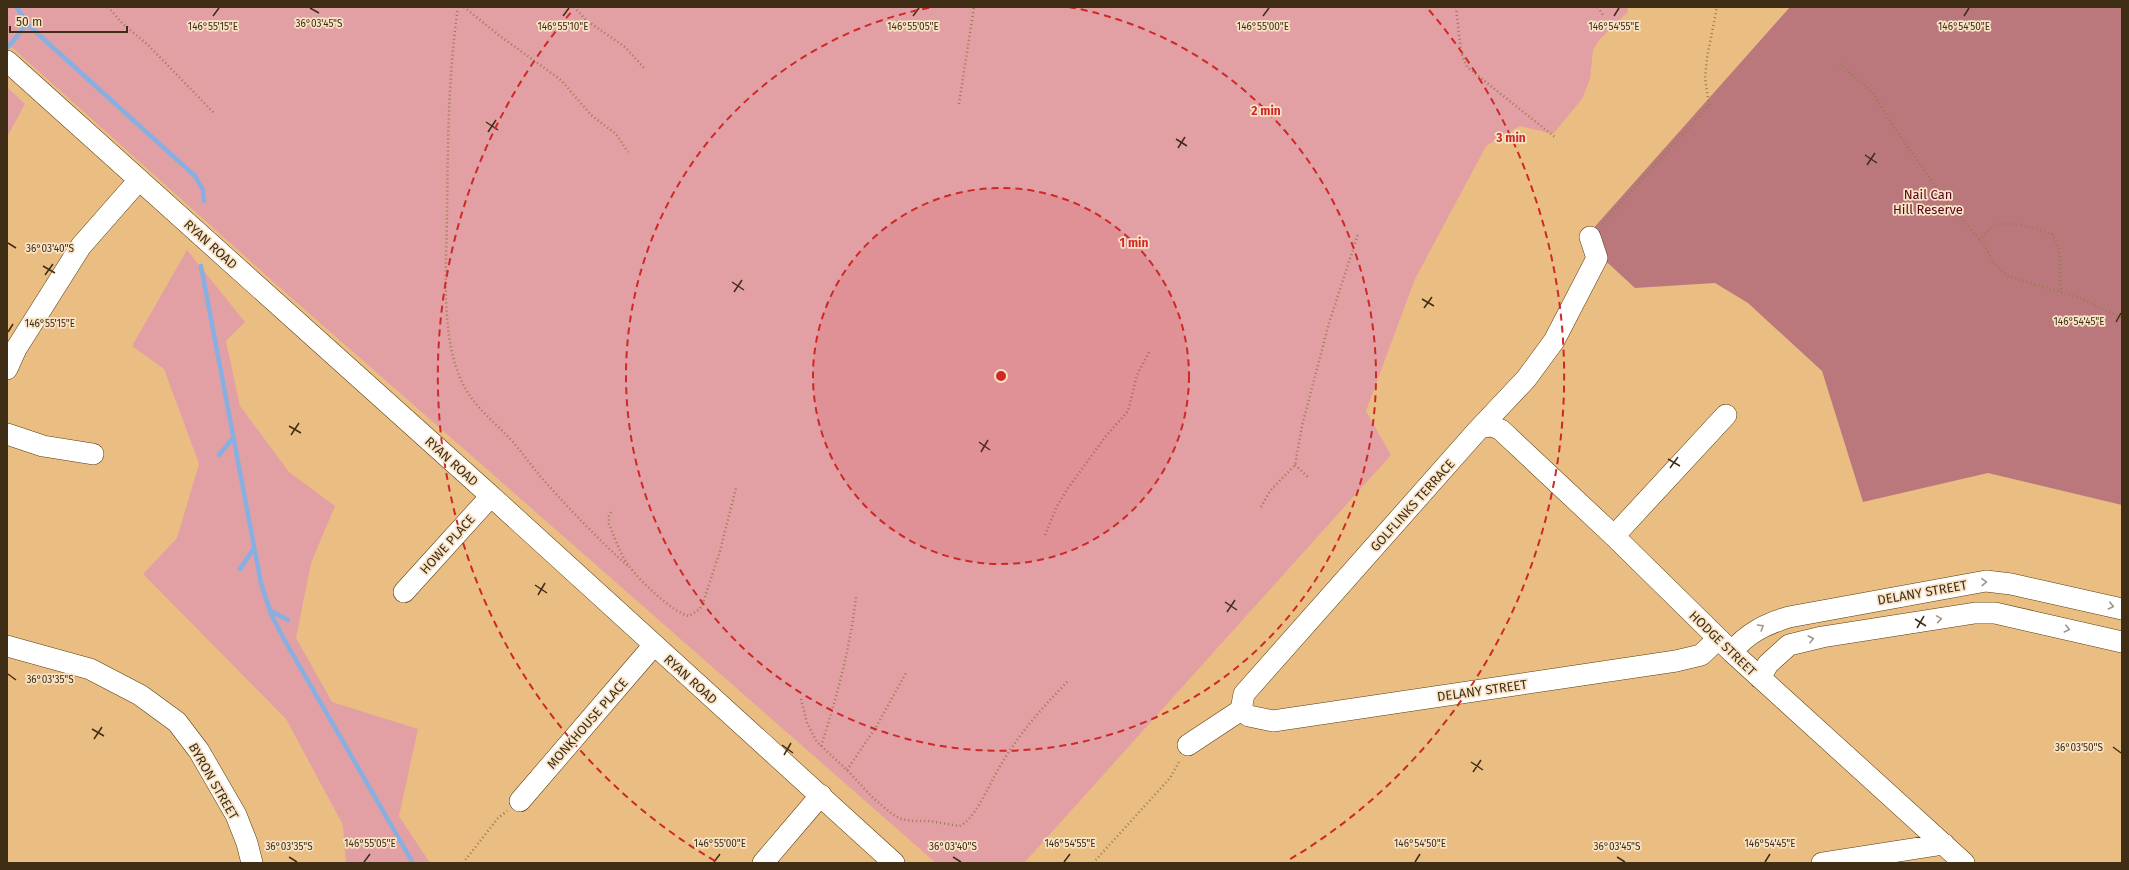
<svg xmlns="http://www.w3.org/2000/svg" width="2129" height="870" viewBox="0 0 2129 870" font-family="'Fira Sans',sans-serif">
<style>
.green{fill:#e2a0a4}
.forest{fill:#ba787d}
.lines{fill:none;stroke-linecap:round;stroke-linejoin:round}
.stream{stroke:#88afe1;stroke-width:4.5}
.minor-casing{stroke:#593c0b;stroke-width:22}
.path{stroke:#997a4f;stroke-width:2.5;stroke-dasharray:1 3;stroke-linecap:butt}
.minor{stroke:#fff;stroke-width:21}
.oneway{stroke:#9f968a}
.ticks{fill:none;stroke:#3f2e15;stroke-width:1.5}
.ring{fill:none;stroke:#ce2827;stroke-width:2;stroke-dasharray:7 5}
.labels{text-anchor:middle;stroke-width:3.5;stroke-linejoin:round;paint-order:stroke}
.park-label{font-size:13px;fill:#58041a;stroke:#f9e3c6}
.street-label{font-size:13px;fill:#3f2e15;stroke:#f9e3c6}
.ticks-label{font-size:10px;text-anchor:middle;fill:#3f2e15;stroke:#f9e3c6;stroke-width:3.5;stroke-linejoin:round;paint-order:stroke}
.centre{fill:#ce2827;stroke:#f9e3c6;stroke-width:2}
.ring-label{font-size:12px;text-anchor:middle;font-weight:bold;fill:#ce2827;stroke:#f9e3c6;stroke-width:3.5;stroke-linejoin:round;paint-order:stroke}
</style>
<rect width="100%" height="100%" fill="#eabe82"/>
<path class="green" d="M7,7H1627L1628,12L1600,39L1593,50L1590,79L1582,99L1553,134L1520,126L1486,146L1415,279L1366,411L1391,455L1024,863H936L287,294L7,43Z
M7,87L25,104L7,137Z
M187,250L245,322L226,341L240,406L289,472L335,506L311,563L296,638L332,702L418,729L399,816L430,863H346L343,825L286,719L143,574L177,538L199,464L164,369L132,346Z"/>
<path class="forest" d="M1790,7H2122V505L1988,473L1863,502L1822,371L1748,303L1715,283L1635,288L1583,240Z"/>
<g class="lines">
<path class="stream" d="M27,24L195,176L203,190L204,201
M8,47L27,24L17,7
M201,266L261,583L271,614L285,641L413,863
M219,455L233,438
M240,569L254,548
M271,611L288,620"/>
<defs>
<path id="minor" d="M7,61L491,496L894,863
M7,369L16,349L81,246L139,180
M1482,427L1492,426L1501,430L1614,536L1732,652L1964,863
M7,434L43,446L93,454
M1614,536L1726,415
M404,592L491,496
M7,646L90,669L140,695L177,722L199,751L236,815L247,843L252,863
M1732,652C1747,633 1766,624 1789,617L1986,581L2011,584L2122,609
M1760,678L1768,664L1789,645L1822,637L1975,613H1995L2122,642
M1241,710L1249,716L1273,721L1676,661L1701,655L1718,639
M1188,745L1241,710L1244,694L1477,431L1526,379L1554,341L1597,258L1590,237
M520,801L654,645
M763,863L821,795
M1822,863L1944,844"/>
</defs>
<use href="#minor" class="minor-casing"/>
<path class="path" d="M108,7L123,24L148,45L215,114
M458,7C448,75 448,143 447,212C447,263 439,340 464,386C476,409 496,423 513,442C525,456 535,471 547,484C573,513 600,541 629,567
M464,7L500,36L561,80L591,115L616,134L628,152
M574,7L586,20L625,47L645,69
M1456,7L1461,52L1467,67L1556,138
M1598,7L1603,15
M1840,64L1873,93L1895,129L1947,202L1985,246L1995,265L2008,276L2080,298L2122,318
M959,104L974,7
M1602,224L1709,105L1705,78L1707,58L1717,7
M1979,240C1984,235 1990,227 1996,225C2010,220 2038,229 2052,234L2059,248L2061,292
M1295,465L1309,478
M1261,507L1270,491L1295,465L1302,426L1329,323L1358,234
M611,512L609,516V524C615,538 620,554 629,566C639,580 673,613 689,616L700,609L704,600L720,551L736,488
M1045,535L1057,506L1068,488L1106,436L1128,411L1137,375L1150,350
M801,699L807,723L817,742L849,772L872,797L892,814L901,819L912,821H930L959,826C972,823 988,788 994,777C1014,739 1040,710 1069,680
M821,746C837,697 850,648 856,597
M847,770L876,727L907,671
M463,863L498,818L507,811
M1093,863L1170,778L1180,760"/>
<use href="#minor" class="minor"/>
</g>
<defs><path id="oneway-chevron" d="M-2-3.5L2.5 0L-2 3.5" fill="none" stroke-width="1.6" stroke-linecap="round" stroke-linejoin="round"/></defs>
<g class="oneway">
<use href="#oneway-chevron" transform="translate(1984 582) rotate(-3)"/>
<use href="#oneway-chevron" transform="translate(2111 606) rotate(13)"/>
<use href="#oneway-chevron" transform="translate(1939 619) rotate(-9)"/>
<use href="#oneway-chevron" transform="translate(1761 627) rotate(-31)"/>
<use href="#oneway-chevron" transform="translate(2067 629) rotate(13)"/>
<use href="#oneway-chevron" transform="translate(1811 639) rotate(-14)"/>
</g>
<path class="ticks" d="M310,8L319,13M213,16L219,8M563,16L569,8M913,16L919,8M1263,16L1269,8M1614,16L1619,8M1964,16L1969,8M486,122L498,130M488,132L496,120M1176,139L1187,146M1178,148L1185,137M1865,155L1877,163M1867,165L1875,153M8,243L16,248M43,266L55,273M45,275L53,264M732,282L744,290M734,292L742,280M1422,299L1434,306M1424,308L1432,297M2116,322L2121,313M8,332L13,324M289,426L301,433M291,435L299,423M979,442L990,450M981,452L988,440M1668,459L1680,466M1670,468L1678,457M535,585L547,593M538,595L545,583M1225,602L1237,610M1227,612L1235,600M1915,619L1926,626M1917,628L1924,616M8,674L16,680M92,729L104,736M94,739L102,727M782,745L793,753M2113,747L2121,753M784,755L791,743M1471,762L1483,770M1473,772L1481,760M289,857L297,862M953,857L961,862M1617,857L1625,862M364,862L370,854M714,862L720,854M1064,862L1070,854M1415,862L1420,854M1765,862L1770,854"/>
<circle cx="1001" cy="376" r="188" fill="#ce2827" fill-opacity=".12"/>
<g class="ring">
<circle cx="1001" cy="376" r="188"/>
<path d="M1069 7A375 375 0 1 1 933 7"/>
<path d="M715 861A563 563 0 0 1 573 10M1429 10A563 563 0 0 1 1287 861"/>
</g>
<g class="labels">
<g class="park-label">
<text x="1928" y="199">Nail Can<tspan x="1928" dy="15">Hill Reserve</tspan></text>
</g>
<g class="street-label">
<text transform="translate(211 244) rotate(42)" y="5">RYAN ROAD</text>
<text transform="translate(452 461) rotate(42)" y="5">RYAN ROAD</text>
<text transform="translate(1412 505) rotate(-48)" y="5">GOLFLINKS TERRACE</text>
<text transform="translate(447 544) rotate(-48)" y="5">HOWE PLACE</text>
<text transform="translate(1922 592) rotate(-10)" y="5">DELANY STREET</text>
<text transform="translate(1723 643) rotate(44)" y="5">HODGE STREET</text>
<text transform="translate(691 679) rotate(42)" y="5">RYAN ROAD</text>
<text transform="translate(1482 690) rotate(-8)" y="5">DELANY STREET</text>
<text transform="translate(587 723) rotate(-49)" y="5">MONKHOUSE PLACE</text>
<text transform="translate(214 781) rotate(60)" y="5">BYRON STREET</text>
</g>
</g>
<g class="ticks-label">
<text x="319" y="27">36°03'45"S</text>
<text x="213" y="30">146°55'15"E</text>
<text x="563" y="30">146°55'10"E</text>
<text x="913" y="30">146°55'05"E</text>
<text x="1263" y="30">146°55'00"E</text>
<text x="1614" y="30">146°54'55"E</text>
<text x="1964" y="30">146°54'50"E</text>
<text x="50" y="252">36°03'40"S</text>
<text x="2079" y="325">146°54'45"E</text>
<text x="50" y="327">146°55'15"E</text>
<text x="50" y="683">36°03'35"S</text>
<text x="2079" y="751">36°03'50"S</text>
<text x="370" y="847">146°55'05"E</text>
<text x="720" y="847">146°55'00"E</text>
<text x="1070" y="847">146°54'55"E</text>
<text x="1420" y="847">146°54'50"E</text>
<text x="1770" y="847">146°54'45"E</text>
<text x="289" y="850">36°03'35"S</text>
<text x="953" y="850">36°03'40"S</text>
<text x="1617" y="850">36°03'45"S</text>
</g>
<circle cx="1001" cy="376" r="6" class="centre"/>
<g class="ring-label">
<text x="1266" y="115">2 min</text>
<text x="1511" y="142">3 min</text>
<text x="1134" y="247">1 min</text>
</g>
<rect width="2129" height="870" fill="none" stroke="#3f2e15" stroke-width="16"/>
<path d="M10 26v6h117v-6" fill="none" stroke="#3f2e15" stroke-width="2"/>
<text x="16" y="26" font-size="12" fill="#3f2e15" stroke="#f9e3c6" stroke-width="3" paint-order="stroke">50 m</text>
</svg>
